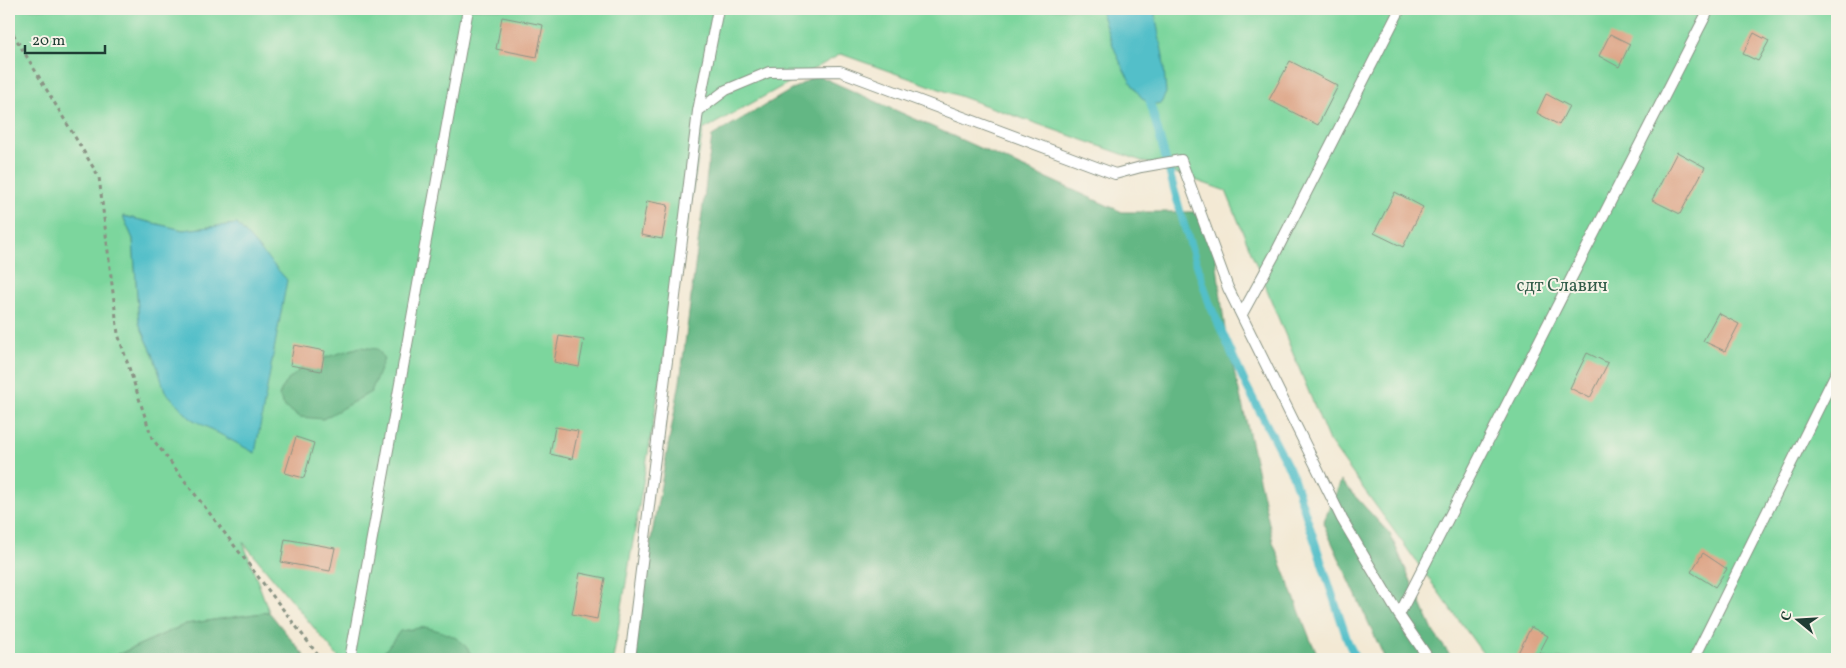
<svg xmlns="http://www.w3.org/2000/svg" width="1846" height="668" viewBox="0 0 1846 668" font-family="Vollkorn,serif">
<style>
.green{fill:#7bd69d;stroke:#4d8a68;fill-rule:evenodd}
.forest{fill:#64b784;stroke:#427a5c}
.water{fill:#52bfc9;stroke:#387e7e}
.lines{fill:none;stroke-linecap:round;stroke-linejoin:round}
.stream{stroke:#52bfc9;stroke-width:8}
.building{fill:#dda486}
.service-casing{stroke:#899384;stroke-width:12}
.path{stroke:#899384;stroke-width:3;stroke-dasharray:4 4;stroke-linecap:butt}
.service{stroke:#fff;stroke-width:10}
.labels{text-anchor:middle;stroke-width:4;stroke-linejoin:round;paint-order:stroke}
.park-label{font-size:18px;fill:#315c49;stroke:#f7f3e8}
</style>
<rect width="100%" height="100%" fill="#f7f3e8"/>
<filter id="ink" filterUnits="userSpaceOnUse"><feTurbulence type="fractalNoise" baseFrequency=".02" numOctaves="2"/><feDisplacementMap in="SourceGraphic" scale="10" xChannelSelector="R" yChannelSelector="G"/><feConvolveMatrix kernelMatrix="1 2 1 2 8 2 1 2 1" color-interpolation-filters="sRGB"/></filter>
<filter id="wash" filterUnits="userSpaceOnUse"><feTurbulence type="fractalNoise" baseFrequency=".0096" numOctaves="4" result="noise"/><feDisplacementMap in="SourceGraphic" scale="20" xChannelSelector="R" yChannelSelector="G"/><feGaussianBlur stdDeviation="1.12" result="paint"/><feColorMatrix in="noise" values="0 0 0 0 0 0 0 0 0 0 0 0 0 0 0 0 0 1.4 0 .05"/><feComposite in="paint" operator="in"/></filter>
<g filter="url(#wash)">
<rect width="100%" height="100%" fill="#f3e9d4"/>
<path class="green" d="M9,9H1837V659H1487L1329,441L1226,191L841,54L703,130L613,659H343L339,658L243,542L269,612L186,624L108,659H9ZM123,216L183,230L237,224L153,354L139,323L133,239Z"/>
<path class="forest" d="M817,75L1122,212H1196L1215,250L1226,338L1246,420L1273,542L1310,639L1320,659H629L680,382L712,136Z
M360,347L378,349L384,359L371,392L323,419L300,417L285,407L279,396L284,384L307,363Z
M1341,481L1390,534L1434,633L1453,659H1385L1323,523Z
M269,612L307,659H108L186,624Z
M425,627C446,633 464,636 473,659H379L400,631Z"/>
<path class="water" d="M1100,9H1154L1163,56L1166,93L1161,103L1150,105C1127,89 1109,36 1100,9Z
M123,216L183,230L237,224L287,280L255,453L190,418L165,391L153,354L139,323L133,239Z"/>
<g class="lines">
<path class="stream" d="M1148,95L1184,225L1210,305L1245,383L1293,476L1348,642L1356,659"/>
</g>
<g id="blocks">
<path class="building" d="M502,17L543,25L537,57L496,49Z
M1754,33L1769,41L1758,61L1743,54Z
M1610,34L1630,44L1619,67L1599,56Z
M1290,61L1338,86L1318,125L1269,100Z
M1546,94L1569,106L1559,125L1537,113Z
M1677,152L1705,167L1680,214L1652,200Z
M1395,192L1423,207L1403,247L1374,233Z
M647,201L668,205L662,239L641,235Z
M1718,313L1739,324L1725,351L1703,341Z
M559,336L584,340L579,367L554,362Z
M294,345L325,351L321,371L290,365Z
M1587,353L1608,363L1590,398L1570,388Z
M555,427L578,431L572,459L550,454Z
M296,437L314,443L304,478L285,473Z
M285,539L335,548L330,571L281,562Z
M1703,553L1727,569L1715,587L1691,572Z
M580,573L605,578L597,619L572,614Z
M1531,627L1548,636L1536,659H1526L1517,655Z"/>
</g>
</g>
<g filter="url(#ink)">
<use href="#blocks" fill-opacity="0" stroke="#899384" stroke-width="1"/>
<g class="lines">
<defs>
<path id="service" d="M698,111L726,90L769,72L840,71L1115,174L1141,167L1181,160L1228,288L1342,519L1399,615L1429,659
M1242,314L1276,252L1400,9
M1399,615L1709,9
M350,659L468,9
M630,659L698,111L718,9
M1694,659L1837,371"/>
</defs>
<use href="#service" class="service-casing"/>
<path class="path" d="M9,27L99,177L118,334L152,438L321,659"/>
<use href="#service" class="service"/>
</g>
</g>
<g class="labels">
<g class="park-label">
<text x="1562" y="291">сдт Славич</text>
</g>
</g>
<rect width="1846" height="668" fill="none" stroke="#f7f3e8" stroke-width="30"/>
<g transform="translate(1798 620) rotate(288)" stroke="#f7f3e8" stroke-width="4" paint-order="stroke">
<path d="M0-4L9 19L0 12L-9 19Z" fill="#1f3d34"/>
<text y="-8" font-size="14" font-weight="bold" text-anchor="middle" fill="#1f3d34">С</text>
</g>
<path d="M25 45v8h80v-8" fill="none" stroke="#1f3d34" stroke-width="2.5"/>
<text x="32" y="45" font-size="15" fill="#1f3d34" stroke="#f7f3e8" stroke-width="4" paint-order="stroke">20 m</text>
</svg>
